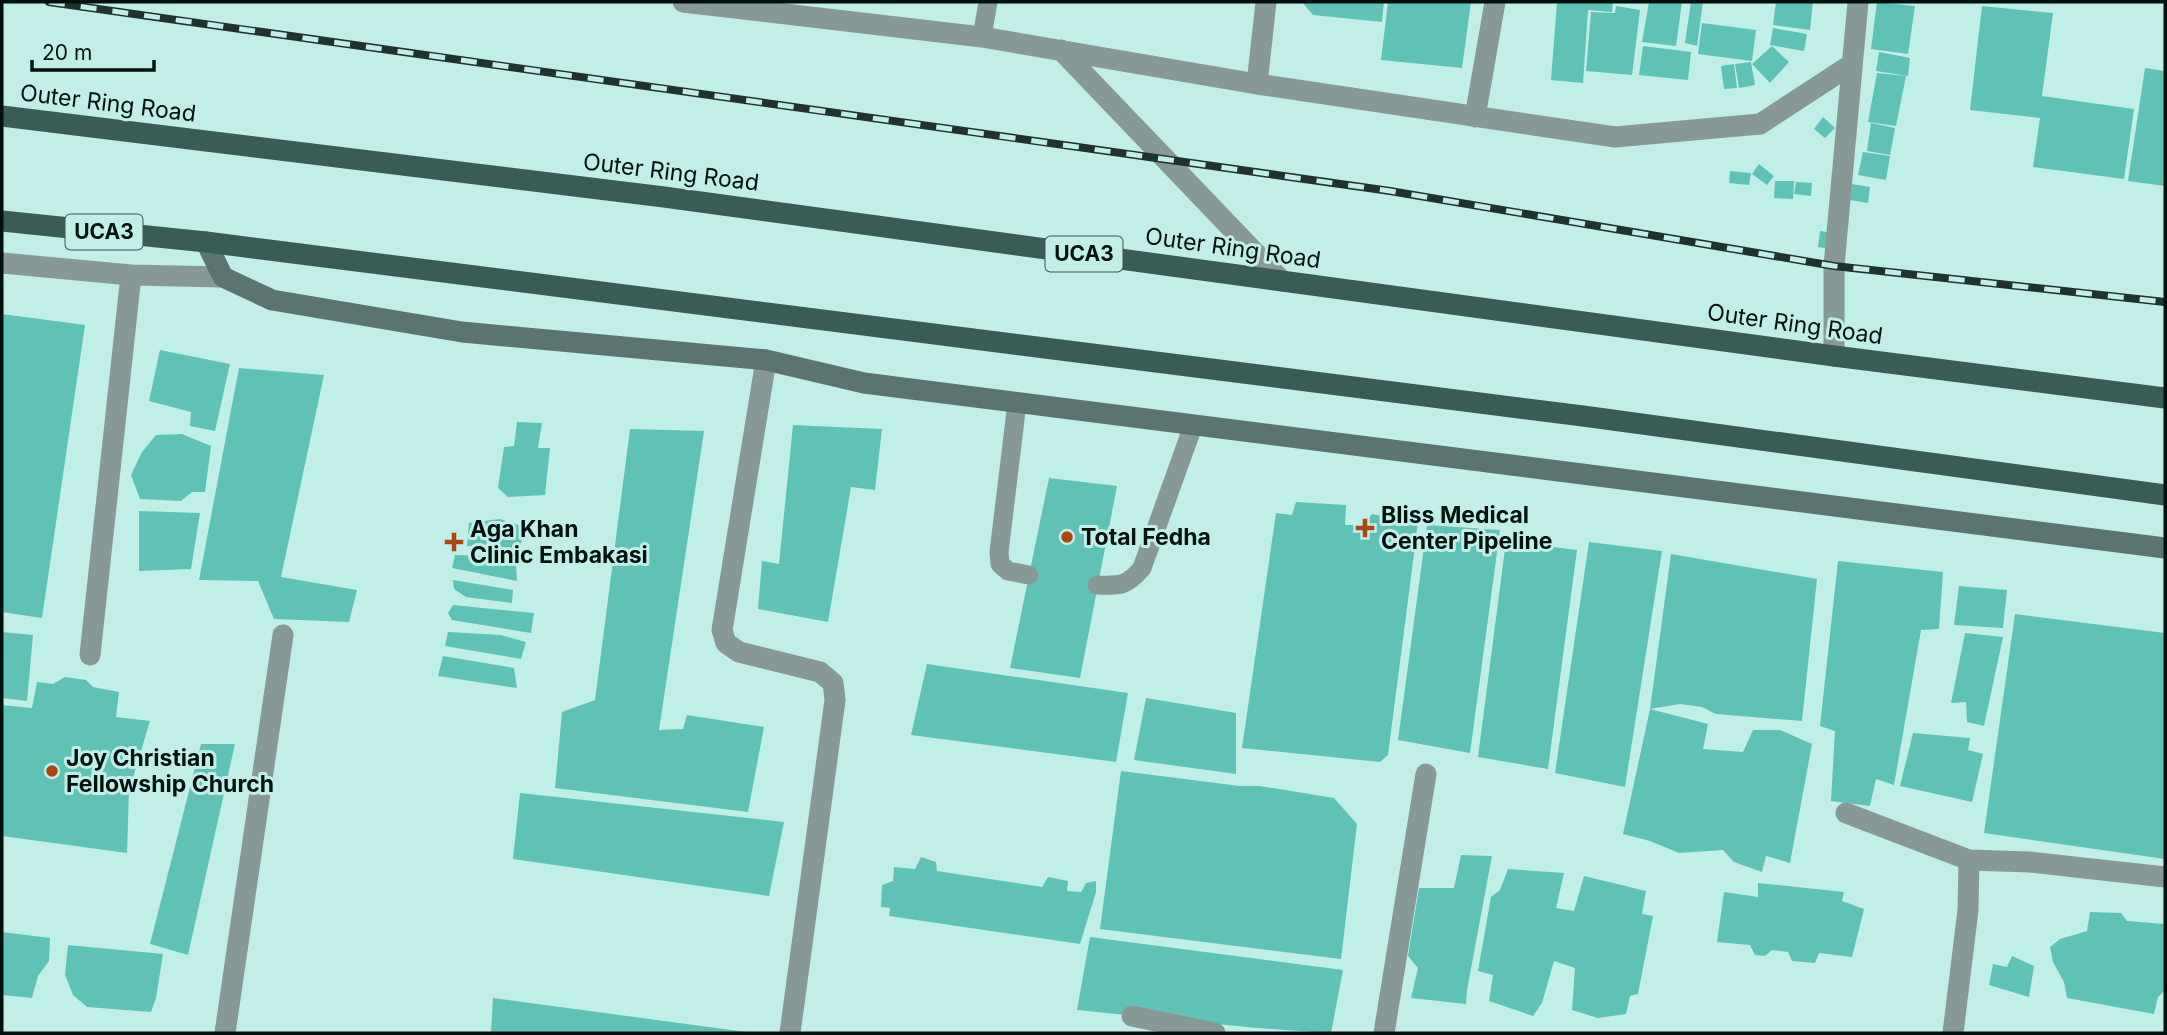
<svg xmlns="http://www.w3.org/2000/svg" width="2167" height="1035" viewBox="0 0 2167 1035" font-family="Inter,sans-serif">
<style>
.building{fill:#60c2b6}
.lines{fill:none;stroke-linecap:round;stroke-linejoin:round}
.lane{stroke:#879996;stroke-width:19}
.street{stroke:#879996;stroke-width:21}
.secondary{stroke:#5a7571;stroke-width:21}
.primary{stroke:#3a5c57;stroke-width:21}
.rail-casing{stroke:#1f322f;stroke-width:8}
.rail{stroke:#c1efe7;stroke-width:5;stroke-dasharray:16;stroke-linecap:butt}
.poi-dot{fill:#aa4610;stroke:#c1efe7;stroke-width:2.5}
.labels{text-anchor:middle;stroke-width:6;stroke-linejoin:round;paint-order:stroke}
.shield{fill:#c1efe7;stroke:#3b534f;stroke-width:2}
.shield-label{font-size:21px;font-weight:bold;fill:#02100e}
.street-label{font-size:23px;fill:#02100e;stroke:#c1efe7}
.poi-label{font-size:23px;font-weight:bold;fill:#02100e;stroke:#c1efe7;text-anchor:start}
</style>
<rect width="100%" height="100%" fill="#c1efe7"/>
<path class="building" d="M1302,2H1384L1382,22L1313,15Z
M1388,2H1471L1462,68L1381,60Z
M1557,2H1613L1612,12L1588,10L1583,83L1551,80Z
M1649,2H1682L1676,46L1642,42Z
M1691,2H1703L1697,46L1685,43Z
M1776,2H1813L1810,30L1773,25Z
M1877,2L1915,6L1908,54L1871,49Z
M1616,6L1640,10L1632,75L1586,71L1591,12L1615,13Z
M1982,6L2053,13L2042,96L2134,109L2124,179L2033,167L2040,118L1970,110Z
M1702,23L1756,30L1752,61L1698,54Z
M1773,28L1807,34L1804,51L1770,45Z
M1643,46L1691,52L1688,80L1639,75Z
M1772,46L1789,62L1770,83L1752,64Z
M1879,52L1910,58L1908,76L1876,71Z
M1751,62L1755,85L1739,88L1735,64Z
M1734,64L1737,88L1724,89L1721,66Z
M2145,68L2165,71V186L2128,181Z
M1877,73L1906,76L1896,126L1868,122Z
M1823,117L1835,128L1825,138L1814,129Z
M1871,123L1895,128L1890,155L1867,151Z
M1863,152L1890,156L1886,180L1858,175Z
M1759,164L1774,176L1767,185L1752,174Z
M1730,171L1751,173L1749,185L1729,183Z
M1775,181H1794L1793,199L1774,198Z
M1796,182L1812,183L1811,196L1794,194Z
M1852,184L1870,187L1868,203L1850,200Z
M1820,231L1834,233L1831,249L1818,247Z
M2,314L85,325L42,618L2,612Z
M160,350L230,364L215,431L190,426L191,412L149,401Z
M239,368L324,375L281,577L357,590L349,622L274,619L258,581L199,580Z
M517,422L542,423L538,448H550L545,495L508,497L498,488L504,447L514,446Z
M793,425L882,429L875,490L851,487L828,622L758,609L762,561L779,564Z
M630,429L704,431L659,730L683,729L687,715L764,727L748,812L555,788L562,712L595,700Z
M182,434L211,446L205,492H192L181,501L140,499L131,475L142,452L156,435Z
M1049,478L1117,486L1080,678L1010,668Z
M1296,502L1346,505L1345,525H1363L1372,514L1418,523L1388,755L1380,762L1242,748L1276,513L1292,515Z
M139,511L200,513L191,569L139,571Z
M500,519L525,527L518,556L492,547L467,546L469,523Z
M1427,525L1500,530L1470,753L1398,740Z
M1506,541L1577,550L1548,769L1478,757Z
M1589,542L1662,551L1625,787L1555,773Z
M1671,554L1817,579L1802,721L1716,714L1702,707L1680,704L1650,709Z
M455,555L491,556L516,563L517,581L452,568Z
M1838,561L1943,572L1939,629L1921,630L1894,785L1876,779L1870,806L1831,801L1835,731L1820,726Z
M453,580L513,590L512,603L466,597L454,589Z
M1959,586L2007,590L2003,628L1954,625Z
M453,605L534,613L531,633L452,620L448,613Z
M2015,614L2165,633V859L1984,833Z
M2,632L33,635L27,701L2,698Z
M448,632L501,635L526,642L521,659L445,646Z
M1965,633L2003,637L1984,726L1967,722L1966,702L1951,703Z
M443,656L514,668L517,688L438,676Z
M927,664L1128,693L1116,762L911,735Z
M65,677L86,680L93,687L119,692L116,717L150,721L129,791L127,853L2,836V705L32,708L37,682L53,684Z
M1146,698L1236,713V774L1134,760Z
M1650,709L1708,724L1703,749L1743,752L1753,730H1780L1812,744L1790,863L1766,856L1762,872L1734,862L1723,850L1679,853L1650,841L1623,834Z
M1913,733L1970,738L1968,750L1983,754L1972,802L1900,786Z
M201,744H235L188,955L150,944Z
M1121,771L1240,786H1260L1334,798L1357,824L1341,959L1100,929Z
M520,793L784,822L769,896L513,859Z
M1461,855L1492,856L1467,990L1466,1004L1411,998L1418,968L1408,956L1419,888H1454Z
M921,857L936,862L937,871L1042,887L1048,877L1068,881L1067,891L1081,892L1086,883L1096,881V892L1080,944L889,916L890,908L881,907L882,885L893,881L894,867L915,869Z
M1508,869L1564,873L1556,908L1574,911L1584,876L1646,891L1642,914L1653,916L1638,994L1630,996L1626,1014L1598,1018L1572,1010L1575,968L1554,961L1542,1003L1533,1016L1489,1001L1493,975L1478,971L1491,897L1500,890Z
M1758,883L1844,892L1842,901L1864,909L1852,957L1819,953L1815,963L1792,961L1788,952L1772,950L1765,956L1755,955L1750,945L1717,942L1724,892L1758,897Z
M2090,912L2121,913L2127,921L2165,924V990L2158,997L2154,1014L2067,998L2064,982L2053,962L2050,947L2060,939L2087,931Z
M2,932L50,938L49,961L38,976L32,998L2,995Z
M1090,937L1343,970L1331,1033L1257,1028L1077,1010Z
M68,945L163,954L156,998L151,1012L87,1007L73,995L65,975Z
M2012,956L2034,966L2029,997L1989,985L1993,964L2007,967Z
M493,998L746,1032V1033H491Z"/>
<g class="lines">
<path class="lane" d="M982,37L988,2
M1017,403L999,552L1000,564L1008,571L1029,575
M1097,585C1120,586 1127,586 1142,568L1193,426"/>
<path class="street" d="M683,2L982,37L1257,84L1615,137L1760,124L1852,64
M1061,50L1282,281
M1257,84L1266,2
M1475,117L1495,2
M2,263L131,275L223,277
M1834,356V266L1858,2
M766,360L722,630L726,643L739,652L820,672L833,683L835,700L790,1033
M90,655L131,275
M1846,813L1969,860
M1132,1016L1215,1033
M225,1033L283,635
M1384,1033L1426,774
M1953,1033L1968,910L1969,860L2030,862L2165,877"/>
<path class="secondary" d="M206,242L223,277L272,300L462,332L766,360L864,383L2165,548"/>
<path class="primary" d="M2,116L664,197L1834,356L2165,398
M2,221L206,242L1583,416L2165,495"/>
<defs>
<path id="rail" d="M49,2L1390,191L1834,266L2165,302"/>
</defs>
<use href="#rail" class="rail-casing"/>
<use href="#rail" class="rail"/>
</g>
<g class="poi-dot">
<path d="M1361.5 517.5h7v7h7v7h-7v7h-7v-7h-7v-7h7z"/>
<circle cx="1067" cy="537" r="7"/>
<path d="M450.5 531.5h7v7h7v7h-7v7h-7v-7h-7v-7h7z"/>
<circle cx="52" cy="771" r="7"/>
</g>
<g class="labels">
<g class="shield">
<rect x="65.5" y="214.5" width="77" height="35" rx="5"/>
<rect x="1045.5" y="236.5" width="77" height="35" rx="5"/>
</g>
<g class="shield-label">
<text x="104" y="239">UCA3</text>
<text x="1084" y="261">UCA3</text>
</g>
<g class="street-label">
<text transform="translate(108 103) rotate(7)" y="8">Outer Ring Road</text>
<text transform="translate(671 172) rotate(7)" y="8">Outer Ring Road</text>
<text transform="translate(1233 248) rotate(8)" y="8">Outer Ring Road</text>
<text transform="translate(1795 324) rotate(8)" y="8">Outer Ring Road</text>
</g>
<g class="poi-label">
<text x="1381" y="523">Bliss Medical<tspan x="1381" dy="26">Center Pipeline</tspan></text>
<text x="470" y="537">Aga Khan<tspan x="470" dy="26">Clinic Embakasi</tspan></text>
<text x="1081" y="545">Total Fedha</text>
<text x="66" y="766">Joy Christian<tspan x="66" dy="26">Fellowship Church</tspan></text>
</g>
</g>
<rect width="2167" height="1035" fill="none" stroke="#02100e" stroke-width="7"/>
<path d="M32 60v10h122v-10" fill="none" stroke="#02100e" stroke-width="3.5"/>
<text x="42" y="60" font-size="21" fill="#02100e" stroke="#c1efe7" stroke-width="5" paint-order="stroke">20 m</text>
</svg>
